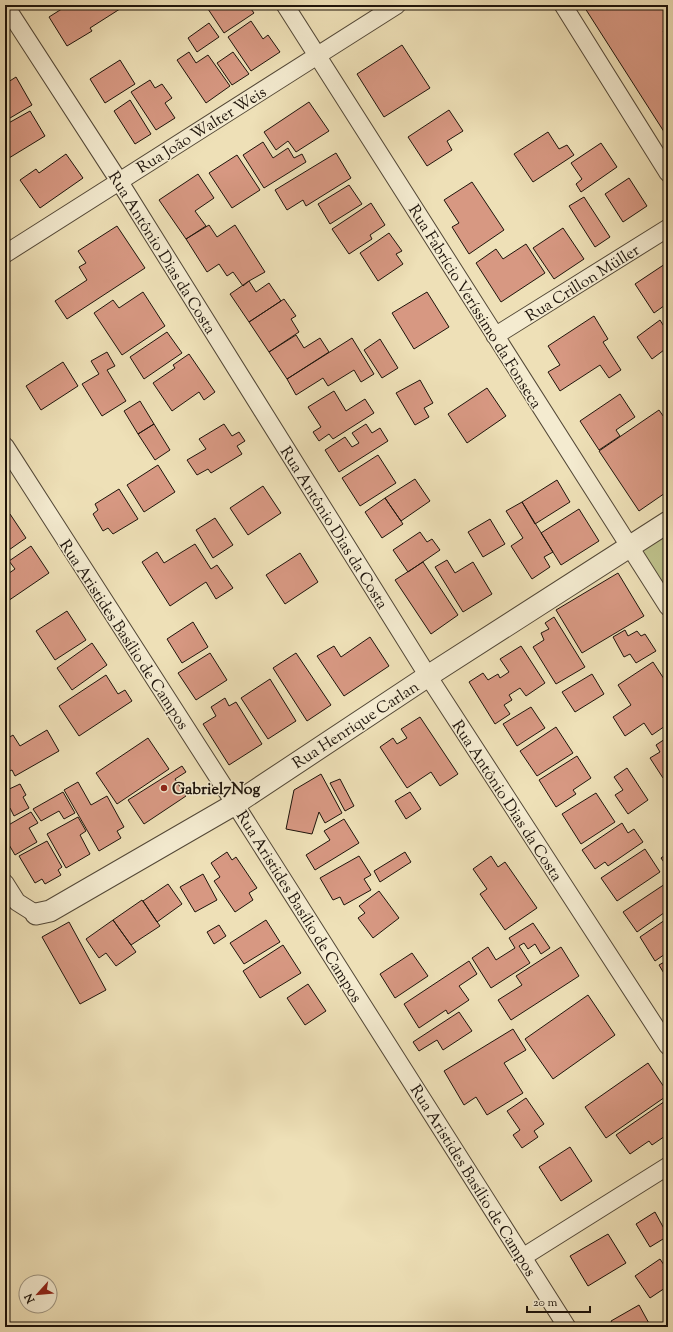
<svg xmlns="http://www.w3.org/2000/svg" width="673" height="1332" viewBox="0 0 673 1332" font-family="'Sorts Mill Goudy',serif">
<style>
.green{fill:#bec18b;stroke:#6e6a4b}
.building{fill:#d79882;stroke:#1e140b}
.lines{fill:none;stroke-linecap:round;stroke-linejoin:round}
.minor-casing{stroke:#524736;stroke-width:19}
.tertiary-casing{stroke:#524736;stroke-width:23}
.minor{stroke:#f4ebd0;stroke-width:17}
.tertiary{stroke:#f4ebd0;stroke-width:21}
.poi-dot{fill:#8f2418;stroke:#f4ebd0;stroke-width:1.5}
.labels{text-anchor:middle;stroke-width:3;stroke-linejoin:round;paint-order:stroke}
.street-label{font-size:16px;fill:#1e140b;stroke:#f4ebd0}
.poi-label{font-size:16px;font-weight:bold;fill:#1e140b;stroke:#f4ebd0;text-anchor:start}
</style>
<rect width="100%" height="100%" fill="#eee0b7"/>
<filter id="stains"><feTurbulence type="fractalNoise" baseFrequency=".005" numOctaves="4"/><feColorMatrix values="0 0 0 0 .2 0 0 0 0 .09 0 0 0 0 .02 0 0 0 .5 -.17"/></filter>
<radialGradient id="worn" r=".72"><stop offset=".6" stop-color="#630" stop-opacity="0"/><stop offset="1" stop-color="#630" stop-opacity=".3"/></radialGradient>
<path class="green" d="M668,529V593L639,547Z"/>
<path class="building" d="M68,5H76L78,7L80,5H122L123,7L90,28L92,31L67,46L49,17Z
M207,5H248L254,13L224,33L206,6Z
M583,5H668V27L663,31L668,38V138Z
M251,21L263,39L268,35L280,52L251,71L228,37Z
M209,23L219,37L197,52L188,38Z
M402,45L430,88L384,117L357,74Z
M189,52L196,63L208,55L230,86L206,103L177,60Z
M233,52L249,74L232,85L217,63Z
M120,60L135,84L105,103L90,79Z
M16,77L32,105L5,121V84Z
M150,80L155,88L162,84L172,98L165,103L175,118L156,130L131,92Z
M130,100L151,134L135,144L114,111Z
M309,102L329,131L296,152L288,141L276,150L264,132Z
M449,110L463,131L447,141L452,150L427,166L408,137Z
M30,111L45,136L9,158L5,151V125Z
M548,132L559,149L567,145L574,155L533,182L514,154Z
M263,142L273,158L288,148L294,158L302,154L306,162L264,188L243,155Z
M601,143L617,167L581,192L576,184L582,179L571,163Z
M336,153L351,178L306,206L303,200L287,210L275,190Z
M66,154L83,178L40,208L20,180L36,169L39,173Z
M237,155L260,190L232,208L209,173Z
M198,174L214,198L195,211L206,226L186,239L159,200Z
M629,178L647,206L623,222L605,194Z
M472,182L504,230L469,254L452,227L459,223L444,200Z
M349,185L362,204L330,224L318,204Z
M584,197L610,237L595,247L569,206Z
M371,203L385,225L370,235L372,239L349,254L332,229Z
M209,225L217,237L235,225L265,272L249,281L243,286L233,272L227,276L219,264L207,272L186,239Z
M117,226L145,268L67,319L55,301L87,280L79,267L86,263L78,251Z
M563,228L584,259L554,279L533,248Z
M389,233L402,251L396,254L403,264L378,281L360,253Z
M526,244L545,273L501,302L476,263L496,249L503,259Z
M668,262V303L654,313L635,284Z
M249,281L256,292L269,283L281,301L249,322L230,294Z
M143,292L165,326L122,355L94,313L113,300L119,308Z
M427,292L449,327L414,349L392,313Z
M284,299L296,316L291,319L299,332L269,352L249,322Z
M594,316L608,339L603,342L621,370L609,378L600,365L560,391L548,372L560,365L548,346Z
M660,320L668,333V347L652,359L637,337Z
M167,332L182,353L144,379L130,357Z
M296,335L304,348L320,338L329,352L287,379L269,352Z
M352,338L374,374L361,382L354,370L328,386L323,378L296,395L287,379Z
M380,339L398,368L382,378L364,350Z
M107,352L115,366L107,370L126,401L102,416L82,384L99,374L91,361Z
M189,354L215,392L204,400L199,392L172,411L153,383L175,368L173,365Z
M63,362L78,386L41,410L26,386Z
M420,380L433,403L424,408L429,417L415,425L396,393Z
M487,388L506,416L467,443L448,414Z
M334,391L346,411L365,399L374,413L333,439L329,434L319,441L313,432L321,427L308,407Z
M620,394L635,417L616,430L620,436L599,450L580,421Z
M140,401L154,424L138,434L124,411Z
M659,410L668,423V491L639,511L599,451Z
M154,424L170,450L155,460L138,434Z
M224,424L232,436L239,432L245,441L237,446L242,454L211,473L208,469L197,475L187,460L206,449L199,439Z
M366,424L372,433L380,428L388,441L339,472L325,450L345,437L352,447L359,443L352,433Z
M378,455L396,483L360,506L342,478Z
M158,465L175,492L144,512L127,485Z
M415,479L430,501L401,521L385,498Z
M557,480L570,502L535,524L522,502Z
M263,486L281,513L248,535L230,508Z
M119,489L138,519L113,534L108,528L103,531L93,514L98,510L95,504Z
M385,498L403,524L382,538L365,512Z
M522,502L553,552L544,557L550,567L532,579L511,546L523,538L506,511Z
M579,509L599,541L561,565L541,533Z
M10,514L26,538L6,552L9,556L5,559V518Z
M215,518L233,545L213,558L196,530Z
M490,519L505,544L483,557L468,532Z
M420,532L427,542L432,539L440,550L408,572L393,550Z
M195,544L211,569L217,565L233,588L216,599L206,582L170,606L142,562L157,552L164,563Z
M31,546L49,573L5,603V576L15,569L9,561Z
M300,553L318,582L285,604L266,575Z
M447,560L455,573L473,562L492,594L463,612L435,567Z
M423,562L458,615L431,634L395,580Z
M618,573L644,616L582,653L556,610Z
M67,611L86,640L55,660L36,631Z
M554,617L585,667L556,684L533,647L544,640L541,633L549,629L545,623Z
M193,622L208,647L182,663L167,639Z
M625,630L628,636L637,631L641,636L645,634L656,651L636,663L630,654L624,657L613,637Z
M370,637L389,666L344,696L317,656L334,646L341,657Z
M92,643L107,665L72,690L57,668Z
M521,646L545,683L526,696L520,688L509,695L512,700L504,705L510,714L495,724L469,682L483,673L488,680L498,674L500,678L509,672L500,659Z
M210,653L227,680L196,700L178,673Z
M296,653L331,705L307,721L273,668Z
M653,662L668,685V724L652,735L644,723L625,736L613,717L631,705L618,685Z
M592,674L604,694L575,712L562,692Z
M106,675L118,694L125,690L132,701L79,736L59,706Z
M270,679L296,721L268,739L241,698Z
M225,698L229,706L236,702L262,744L229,765L203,724L216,716L211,707Z
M531,707L545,728L517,746L503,724Z
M420,717L458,774L440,786L431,772L407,788L380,747L393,738L397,744L407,738L401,729Z
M556,727L573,753L537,776L520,751Z
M47,730L59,751L15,776L12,770L5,773V740L13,735L20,746Z
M668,737V774L663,778L650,758L660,752L656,745Z
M148,738L169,769L117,804L96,773Z
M577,756L591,778L573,790L576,794L556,807L539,780Z
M182,766L186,772L175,779L186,796L144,824L128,800Z
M627,768L648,800L628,814L615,795L623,790L614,777Z
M321,774L342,813L325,823L319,812L312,834L286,829L294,790Z
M340,779L354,806L345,811L330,783Z
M78,782L91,805L107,796L124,827L117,831L121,838L99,851L64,790Z
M20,784L26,795L23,797L29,808L14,816L10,808L5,810V791Z
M63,792L75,813L64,819L59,811L41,821L33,809Z
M410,792L421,809L406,819L395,801Z
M596,793L615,822L581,844L562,814Z
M31,812L38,823L29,828L37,842L15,855L5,838V827Z
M78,817L86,831L80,835L90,854L66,868L47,834Z
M344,819L359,843L315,870L306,855L330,840L324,831Z
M622,823L628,833L634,829L643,842L608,866L605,862L595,869L582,850Z
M47,841L62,867L58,870L61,875L45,884L42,879L35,883L19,856Z
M645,849L660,872L617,901L601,878Z
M227,852L232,860L236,857L257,888L249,893L253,900L235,912L214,881L220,877L211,863Z
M405,852L411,862L380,882L374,871Z
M668,853V868L661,858Z
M359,856L371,875L364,879L371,890L344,905L340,897L333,900L320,878Z
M491,856L498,867L505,862L537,908L505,930L480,894L487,889L473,869Z
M203,874L217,900L195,912L180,887Z
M668,882V910L637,932L623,912Z
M168,884L182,904L157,922L143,901Z
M379,891L399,918L373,938L358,918L365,913L359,906Z
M142,900L160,926L131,945L113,920Z
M113,920L136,952L116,966L106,953L99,958L86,939Z
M266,920L280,942L244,964L230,943Z
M665,920L668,925V952L655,961L640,937Z
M69,922L106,990L80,1004L42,937Z
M533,923L550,948L541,954L535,944L528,949L524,943L519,946L530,963L491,988L472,958L488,947L496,960L515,948L509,938Z
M219,925L226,936L214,944L207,932Z
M283,945L301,973L260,998L243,971Z
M561,947L579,976L511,1020L498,1000L522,985L516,976Z
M412,953L428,976L395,998L380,974Z
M668,960V980L659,965Z
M469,961L477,974L459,986L469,1000L448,1014L446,1010L419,1028L404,1004Z
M308,984L326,1011L305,1025L287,998Z
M588,995L615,1035L553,1079L525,1039Z
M459,1012L472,1031L443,1050L437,1040L419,1051L413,1042Z
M513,1029L526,1050L504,1063L523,1093L487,1115L476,1097L464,1105L444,1071Z
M648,1063L668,1093V1095L606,1138L585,1107Z
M526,1098L544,1124L534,1131L538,1137L522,1148L513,1135L520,1130L507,1111Z
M668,1099V1134L652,1145L649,1141L630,1154L616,1135Z
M570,1147L592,1181L561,1201L539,1167Z
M655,1212L668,1236L650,1247L636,1224Z
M608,1234L626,1263L588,1286L570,1256Z
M660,1259L664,1265L668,1263V1286L650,1298L635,1276Z
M639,1305L651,1327H614L611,1321Z"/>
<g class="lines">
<defs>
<path id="minor" d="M5,5L119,181L428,676L668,1046
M285,5L668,607
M563,5L668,173
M5,254L397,5
M495,336L668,228
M5,446L235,804L567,1327
M5,883L17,902L36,914
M523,1257L668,1166"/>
<path id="tertiary" d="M36,914L50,911L235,804L428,676L668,522"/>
</defs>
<use href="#minor" class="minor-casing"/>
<use href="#tertiary" class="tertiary-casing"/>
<use href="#minor" class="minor"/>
<use href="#tertiary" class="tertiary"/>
</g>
<circle class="poi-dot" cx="164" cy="788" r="4"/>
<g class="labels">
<g class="street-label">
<text transform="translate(201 129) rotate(-32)" y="6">Rua João Walter Weis</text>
<text transform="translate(163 252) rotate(58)" y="6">Rua Antônio Dias da Costa</text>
<text transform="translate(582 282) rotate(-32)" y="6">Rua Crillon Müller</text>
<text transform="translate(476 306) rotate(58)" y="6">Rua Fabrício Veríssimo da Fonseca</text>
<text transform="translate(335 527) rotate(58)" y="6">Rua Antônio Dias da Costa</text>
<text transform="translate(125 634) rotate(57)" y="6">Rua Aristides Basílio de Campos</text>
<text transform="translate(355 724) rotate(-33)" y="6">Rua Henrique Carlan</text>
<text transform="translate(508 800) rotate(57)" y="6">Rua Antônio Dias da Costa</text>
<text transform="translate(300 906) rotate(58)" y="6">Rua Aristides Basílio de Campos</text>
<text transform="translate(474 1180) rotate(58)" y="6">Rua Aristides Basílio de Campos</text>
</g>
<g class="poi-label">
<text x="172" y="794">Gabriel7Nog</text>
</g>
</g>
<rect width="673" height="1332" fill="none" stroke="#eee0b7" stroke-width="20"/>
<rect x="6" y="6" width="661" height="1320" fill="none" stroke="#1e140b" stroke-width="2"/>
<rect x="10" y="10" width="653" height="1312" fill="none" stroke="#1e140b"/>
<g transform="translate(38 1294) rotate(243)"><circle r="19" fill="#f4ebd0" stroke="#9e9581"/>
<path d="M0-3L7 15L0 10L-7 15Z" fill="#8f2418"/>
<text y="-6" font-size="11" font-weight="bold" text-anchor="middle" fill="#1e140b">N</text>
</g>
<path d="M527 1306v6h63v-6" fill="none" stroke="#1e140b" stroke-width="2"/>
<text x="533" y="1306" font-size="12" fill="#1e140b" stroke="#f4ebd0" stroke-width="3" paint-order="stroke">20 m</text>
<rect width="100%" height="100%" filter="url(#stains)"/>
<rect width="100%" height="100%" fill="url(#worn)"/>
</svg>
